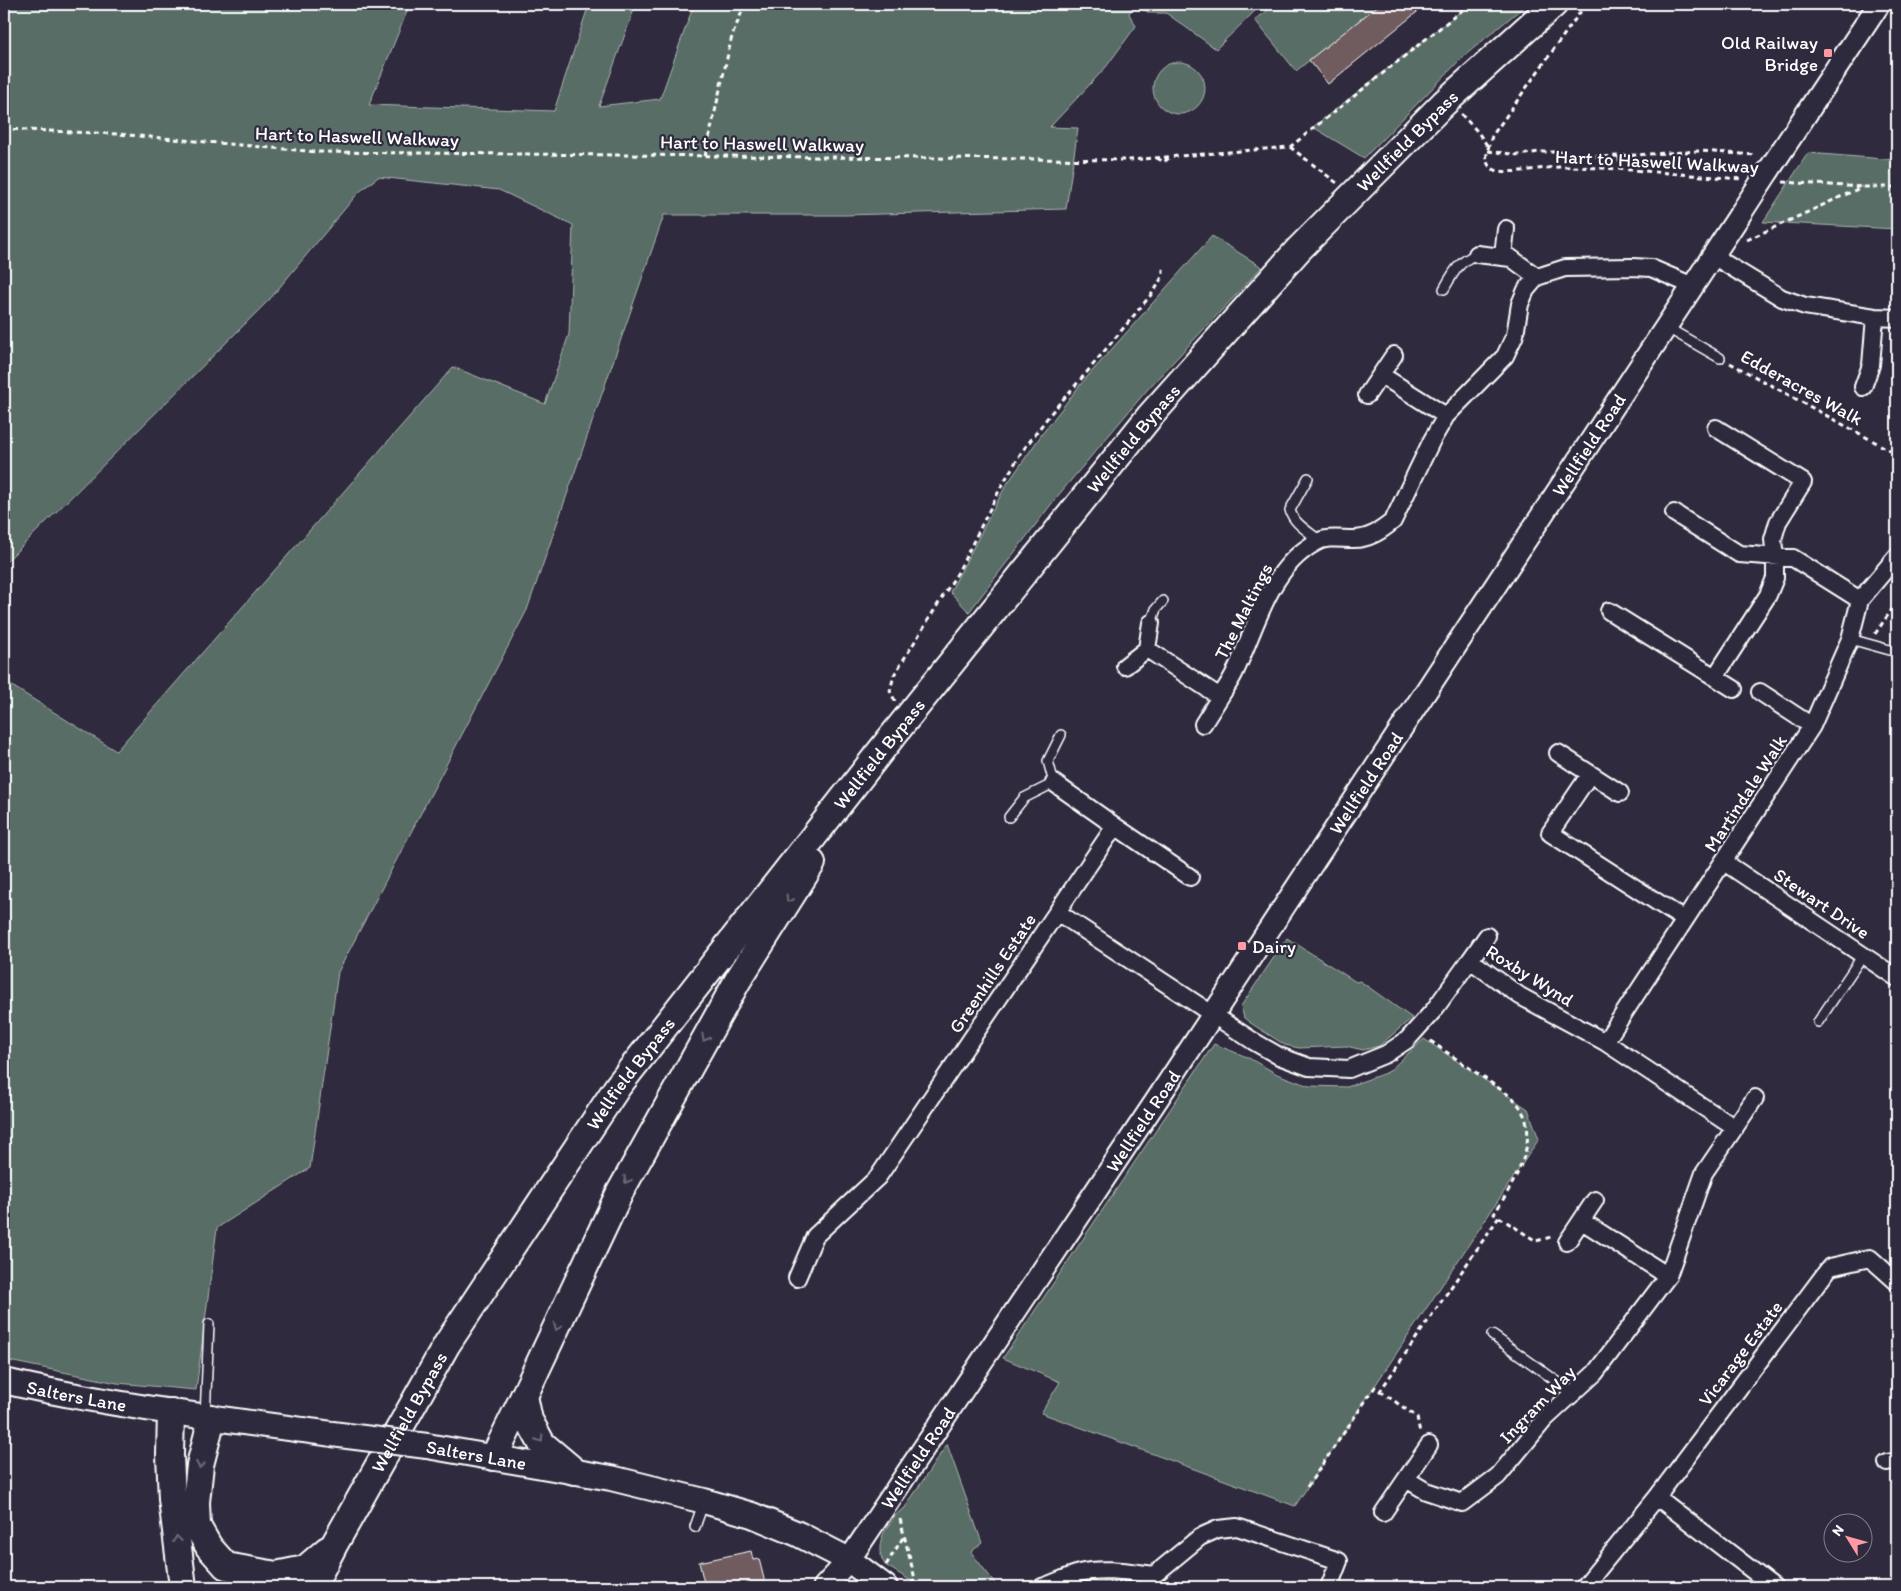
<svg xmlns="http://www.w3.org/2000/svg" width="1901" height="1591" viewBox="0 0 1901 1591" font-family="Itim,sans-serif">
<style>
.green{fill:#596d66;stroke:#acb6b2}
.building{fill:#705b5e;stroke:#fff}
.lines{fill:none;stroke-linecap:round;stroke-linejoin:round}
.service-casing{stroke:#fff;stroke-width:12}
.minor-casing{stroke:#fff;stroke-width:20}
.tertiary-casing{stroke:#fff;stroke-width:25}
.secondary-casing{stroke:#fff;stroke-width:28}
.primary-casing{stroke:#fff;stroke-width:30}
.path{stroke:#fff;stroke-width:3;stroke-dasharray:5 4;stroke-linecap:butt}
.service{stroke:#2f2a3d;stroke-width:9}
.minor{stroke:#2f2a3d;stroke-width:16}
.tertiary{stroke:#2f2a3d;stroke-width:21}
.secondary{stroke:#2f2a3d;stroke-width:24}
.primary{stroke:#2f2a3d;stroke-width:26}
.tertiary-bridge-casing{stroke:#fff;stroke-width:25;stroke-linecap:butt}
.secondary-bridge-casing{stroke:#fff;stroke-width:28;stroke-linecap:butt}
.tertiary-bridge{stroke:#2f2a3d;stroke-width:21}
.secondary-bridge{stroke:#2f2a3d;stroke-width:24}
.oneway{stroke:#6d6a77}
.poi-dot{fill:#ff9aa2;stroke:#2f2a3d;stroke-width:2}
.labels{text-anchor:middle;stroke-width:4.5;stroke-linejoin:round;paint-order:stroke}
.poi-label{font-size:19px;fill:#fff;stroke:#2f2a3d;text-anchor:end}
.street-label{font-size:19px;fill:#fff;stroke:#2f2a3d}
</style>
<rect width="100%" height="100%" fill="#2f2a3d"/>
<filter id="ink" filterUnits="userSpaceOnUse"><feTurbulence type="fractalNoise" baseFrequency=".02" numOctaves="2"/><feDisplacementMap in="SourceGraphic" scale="10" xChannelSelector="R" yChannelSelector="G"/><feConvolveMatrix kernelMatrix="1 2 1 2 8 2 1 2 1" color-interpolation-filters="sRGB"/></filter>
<g filter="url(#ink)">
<path class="green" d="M4,4H410L369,105L554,111L589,4H636L599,106L660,99L694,4H1262L1216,49L1166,13H1150L1133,5L1129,14L1136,26L1106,67L1050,127L1078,128L1066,209L845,215H664L527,610L338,972L310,1168L217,1228L196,1390L117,1383L4,1360V681L116,751L453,367L545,404L569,334L573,225L499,190L378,177L358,193L269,300L4,564Z
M1276,4H1380L1296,71L1255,20Z
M1470,4H1527L1463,57L1364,158L1313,127Z
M1153 88a26 26 0 1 1 52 0a26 26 0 1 1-52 0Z
M1808,153L1897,160V229L1763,222Z
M1212,236L1262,267L1147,390L1056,498L969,612L950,592L1005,487L1042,434L1080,385Z
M1287,938L1356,982L1360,981L1412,1018L1379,1046L1363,1050L1346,1046L1299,1048L1285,1045L1252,1024L1244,1018L1241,1006Z
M1424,1039L1528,1109L1539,1139L1295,1506L1041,1413L1060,1382L1003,1358L1214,1044L1247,1057L1277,1074L1309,1086L1347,1087L1388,1072Z
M947,1444L982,1543L971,1552L998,1587H921L885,1565C876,1550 880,1537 890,1523C894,1517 897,1512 904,1509Z
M1120,1575L1151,1587H1055L1081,1578Z"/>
<path class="building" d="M1380,4H1427L1328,84L1309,60Z
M751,1551L753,1560L759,1559L765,1583L758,1585L759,1587H705L699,1562Z"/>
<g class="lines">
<defs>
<path id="service" d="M1444,289C1453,273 1459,261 1477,254
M1666,327L1720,358
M1308,478L1290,510C1293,523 1309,532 1319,540
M1151,623L1156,609L1163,601
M1850,639L1897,652
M1009,817L1024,798L1054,783L1048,761L1061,735
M1818,1022L1863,955
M1492,1335L1573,1393
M205,1417L209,1324
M695,1527L704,1501"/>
<path id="minor" d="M1477,254L1511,258L1537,277
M1503,256L1506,229
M1713,256L1782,298L1805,306L1875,317L1897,318
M1381,375L1446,416
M1863,387L1871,365L1875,317
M1367,395L1394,355
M1674,513L1739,554L1793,558L1860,600
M1609,611L1734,689
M1147,649L1220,697C1225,689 1230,682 1234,674C1256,629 1268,569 1315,543C1326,536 1340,539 1353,539C1369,539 1381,531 1393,521L1432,440L1446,416L1505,356L1515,335L1520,304L1526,290L1537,277L1565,268L1633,267L1651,268L1693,286
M1125,666L1147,649L1151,623
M1715,677L1768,595L1775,578V558L1773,539L1778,522L1803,482L1716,428
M1760,692L1812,726
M1203,724L1220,697
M1558,753L1620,793
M1590,774L1550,833L1685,920
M1054,783L1115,826L1057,912
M1115,826L1190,877
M1724,862L1897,978
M1470,960L1487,936
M1605,1042L1812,726L1850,639L1860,600L1897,556
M1582,1221L1668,1276
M1567,1242L1595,1200
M797,1278L815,1236L878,1177L1057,912L1253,1041L1279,1056L1309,1067L1349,1069L1386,1054L1407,1040L1434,1010L1470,960L1520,996L1605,1042L1735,1128
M1887,1463L1897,1461
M1406,1479L1426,1491L1462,1503L1498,1476L1545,1419L1595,1373L1668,1276L1704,1173L1755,1098
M1657,1497L1774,1587
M1383,1513L1429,1445
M1042,1587C1054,1583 1067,1577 1079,1573C1103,1567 1130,1572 1154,1575L1200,1537L1218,1529L1237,1527L1339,1561L1329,1587
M1584,1587L1657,1497L1830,1267L1870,1258L1897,1282"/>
<g id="tertiary">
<path d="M1769,170L1879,4"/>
<path id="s1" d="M824,1587L849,1560L1156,1101L1739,216"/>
</g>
<g id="secondary">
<path id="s2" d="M4,1381C112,1406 223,1419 332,1434"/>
<path id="s3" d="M427,1446L611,1478L704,1501L752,1515L798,1534L849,1560L885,1587"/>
</g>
<g id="primary">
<path d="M524,1396L529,1420L542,1444L574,1471"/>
<path d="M171,1412L170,1455L172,1499L183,1587"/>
<path d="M212,1418L200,1465L196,1502L197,1526L209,1547L226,1566L276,1575L305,1569L327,1550"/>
<path d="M494,1457L524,1396L620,1192L738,980L812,863"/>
<path id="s4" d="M312,1587L334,1545L447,1344L618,1086L890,739L1150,416L1298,250L1444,103L1554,4"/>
</g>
</defs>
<use href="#service" class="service-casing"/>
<use href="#minor" class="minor-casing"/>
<use href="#tertiary" class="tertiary-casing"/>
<use href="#secondary" class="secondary-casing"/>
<use href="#primary" class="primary-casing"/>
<path class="path" d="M1586,4L1492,136C1489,147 1480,164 1495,170C1509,175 1544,167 1560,167C1620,167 1681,175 1742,179
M1461,114L1477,131L1489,148
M4,129L117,134L318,152L1130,160L1290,147L1470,4
M1290,147L1337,183
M1488,151L1519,155L1539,152H1559L1602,157L1700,151L1756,155
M705,156L732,36L745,4
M1619,157L1620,170
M1157,158L1164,162L1169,158
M1783,182L1862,187H1897
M1747,240L1862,187
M1730,363L1897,454
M1875,634L1897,602
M895,701L890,691L894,675L958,572L1002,485L1021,453L1051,413L1087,372L1155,290L1163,275V268
M1499,1217L1536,1241L1551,1237
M1380,1391L1417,1417L1420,1433
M1307,1487L1375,1387L1380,1391L1499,1217L1494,1214C1511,1187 1540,1143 1522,1111C1520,1106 1516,1102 1513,1098L1429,1040
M900,1519L915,1579L910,1587
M886,1565L904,1536"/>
<use href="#service" class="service"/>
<use href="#minor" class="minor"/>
<use href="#tertiary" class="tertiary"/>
<use href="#secondary" class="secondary"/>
<use href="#primary" class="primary"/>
<defs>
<path id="tertiary-bridge" d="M1739,216L1769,170"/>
<path id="secondary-bridge" d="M332,1434L427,1446"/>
</defs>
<use href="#tertiary-bridge" class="tertiary-bridge-casing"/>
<use href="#secondary-bridge" class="secondary-bridge-casing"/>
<use href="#tertiary-bridge" class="tertiary-bridge"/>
<use href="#secondary-bridge" class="secondary-bridge"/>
</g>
<defs><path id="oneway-chevron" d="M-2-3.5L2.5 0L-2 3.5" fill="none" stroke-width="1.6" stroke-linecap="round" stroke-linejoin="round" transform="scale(1.25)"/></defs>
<g class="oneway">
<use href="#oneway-chevron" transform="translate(789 899) rotate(122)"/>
<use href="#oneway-chevron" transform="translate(705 1038) rotate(119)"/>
<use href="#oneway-chevron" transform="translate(627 1180) rotate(119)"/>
<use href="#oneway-chevron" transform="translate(557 1327) rotate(115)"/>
<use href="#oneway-chevron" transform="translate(540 1439) rotate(58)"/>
<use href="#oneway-chevron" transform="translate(200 1465) rotate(100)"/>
<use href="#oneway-chevron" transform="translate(177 1539) rotate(-97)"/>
</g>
</g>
<g class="poi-dot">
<rect x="1823" y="48" width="10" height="10" rx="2.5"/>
<rect x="1237" y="941" width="10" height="10" rx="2.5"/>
</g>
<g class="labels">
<g class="poi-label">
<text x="1818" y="49">Old Railway<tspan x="1818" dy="22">Bridge</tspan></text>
<text x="1252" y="953" text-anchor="start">Dairy</text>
</g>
<g class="street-label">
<text transform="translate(357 136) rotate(2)" y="7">Hart to Haswell Walkway</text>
<text dy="7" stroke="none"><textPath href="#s4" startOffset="1820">Wellfield Bypass</textPath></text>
<text transform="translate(762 143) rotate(1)" y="7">Hart to Haswell Walkway</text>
<text transform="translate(1657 161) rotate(3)" y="7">Hart to Haswell Walkway</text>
<text transform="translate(1802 387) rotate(29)" y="7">Edderacres Walk</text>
<text dy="7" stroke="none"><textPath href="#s4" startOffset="1415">Wellfield Bypass</textPath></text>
<text dy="7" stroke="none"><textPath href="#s1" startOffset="1375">Wellfield Road</textPath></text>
<text transform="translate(1243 611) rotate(-63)" y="7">The Maltings</text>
<text dy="7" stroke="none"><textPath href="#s4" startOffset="1010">Wellfield Bypass</textPath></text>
<text dy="7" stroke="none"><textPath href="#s1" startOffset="970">Wellfield Road</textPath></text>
<text transform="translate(1745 793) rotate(-57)" y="7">Martindale Walk</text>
<text transform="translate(1822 903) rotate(34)" y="7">Stewart Drive</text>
<text transform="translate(992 973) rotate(-56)" y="7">Greenhills Estate</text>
<text transform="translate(1530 975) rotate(32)" y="7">Roxby Wynd</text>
<text dy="7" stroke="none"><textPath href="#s4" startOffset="605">Wellfield Bypass</textPath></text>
<text dy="7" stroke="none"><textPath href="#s1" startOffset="565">Wellfield Road</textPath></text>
<text transform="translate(1740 1353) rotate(-53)" y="7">Vicarage Estate</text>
<text dy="7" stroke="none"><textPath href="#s2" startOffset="74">Salters Lane</textPath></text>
<text transform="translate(1537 1404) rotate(-46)" y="7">Ingram Way</text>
<text dy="7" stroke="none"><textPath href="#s4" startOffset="200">Wellfield Bypass</textPath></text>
<text dy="7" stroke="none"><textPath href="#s3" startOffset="50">Salters Lane</textPath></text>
<text dy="7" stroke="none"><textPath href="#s1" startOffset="160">Wellfield Road</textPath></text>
</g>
</g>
<rect width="1901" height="1591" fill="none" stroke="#2f2a3d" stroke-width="20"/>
<rect x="10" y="10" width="1881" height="1571" fill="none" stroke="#fff" stroke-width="2" filter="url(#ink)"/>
<g transform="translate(1848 1538) rotate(307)"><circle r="24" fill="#2f2a3d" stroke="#827f8b"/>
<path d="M0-4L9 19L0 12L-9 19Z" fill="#ff9aa2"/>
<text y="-8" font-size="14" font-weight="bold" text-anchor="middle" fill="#ffffff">N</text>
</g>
</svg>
